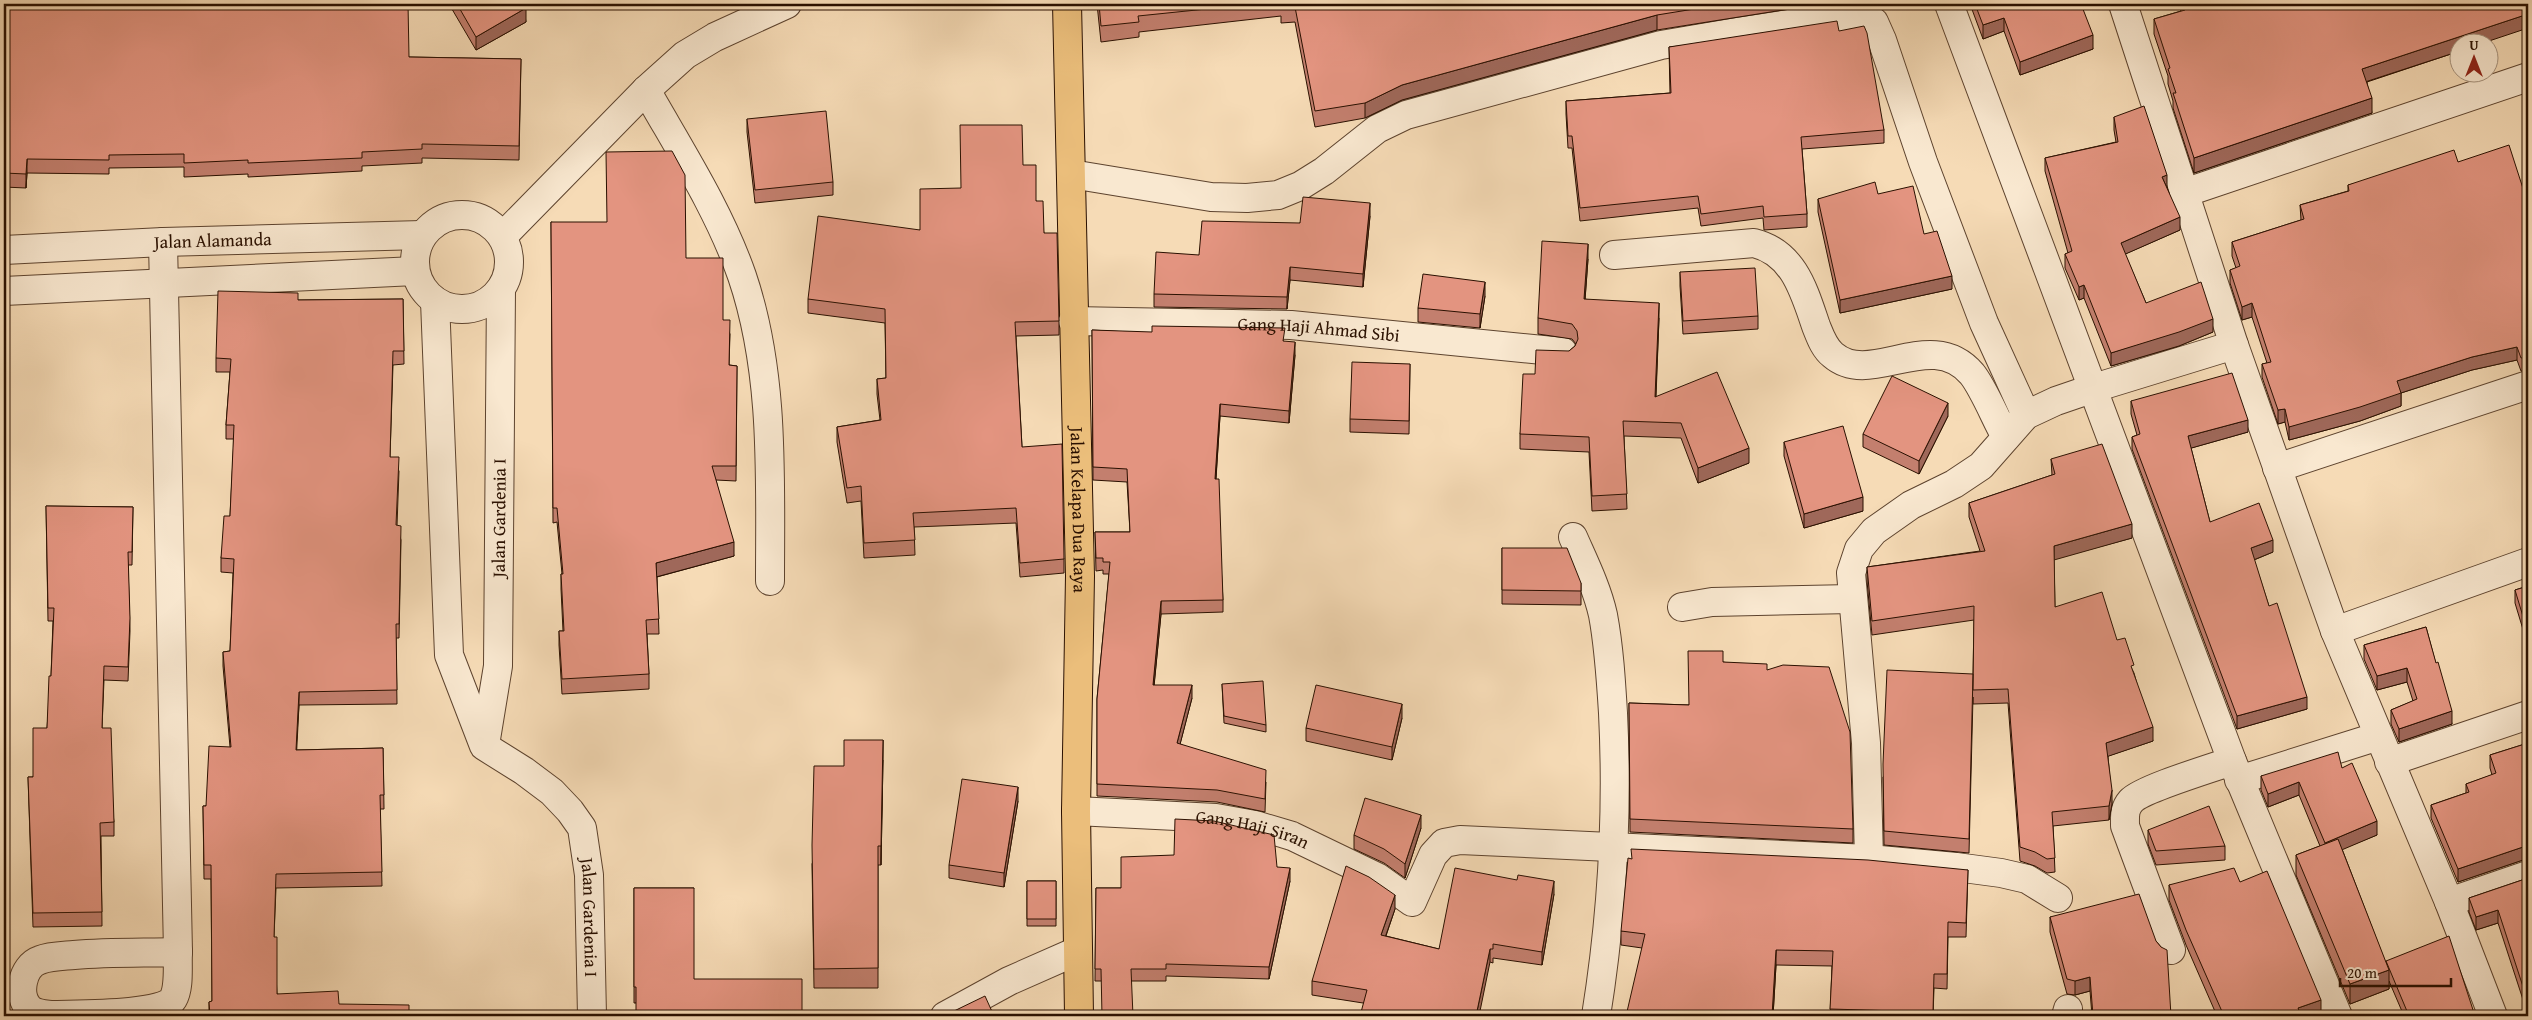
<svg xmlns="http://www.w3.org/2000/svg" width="2532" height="1020" viewBox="0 0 2532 1020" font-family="'Gentium Book Plus',serif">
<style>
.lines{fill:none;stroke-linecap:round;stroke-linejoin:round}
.minor-casing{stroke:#5d432e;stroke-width:30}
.major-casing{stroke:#2a1000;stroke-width:30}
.minor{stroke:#f9e8d0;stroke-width:28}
.major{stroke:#ebbe7b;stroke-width:28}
.wall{fill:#c37f6e;stroke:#2a1000}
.shaded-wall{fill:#9f685a;stroke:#2a1000}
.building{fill:#e39480;stroke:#2a1000}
.labels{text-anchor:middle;stroke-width:4;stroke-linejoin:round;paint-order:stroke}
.street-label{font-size:18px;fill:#2a1000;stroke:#f9e8d0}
</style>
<rect width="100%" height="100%" fill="#f6dbb6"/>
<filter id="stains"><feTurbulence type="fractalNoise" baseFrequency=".004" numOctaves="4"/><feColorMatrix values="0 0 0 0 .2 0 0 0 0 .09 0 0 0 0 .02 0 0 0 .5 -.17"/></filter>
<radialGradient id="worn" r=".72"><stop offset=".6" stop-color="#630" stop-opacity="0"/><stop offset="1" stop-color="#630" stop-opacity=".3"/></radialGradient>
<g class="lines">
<defs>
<g id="minor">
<path d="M1949,4L2232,761L2338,1016"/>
<path d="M2123,4L2234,345L2335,631L2449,902L2493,1016"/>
<path d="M646,90C680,150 719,210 742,276C775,373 770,479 770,581"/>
<path d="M1071,174L1211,197L1247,198L1278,195L1300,186L1324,171L1377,129L1406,115L1661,45L1737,32L1827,18L1866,16L1874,22L1882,40L1923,162L1984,323L2026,415"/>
<path d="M2184,193L2528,77"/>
<circle cx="462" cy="262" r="47"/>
<path d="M503,236L646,90L685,55L715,37L787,4"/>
<path d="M163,242L178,952"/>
<path id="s1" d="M4,250L163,242L422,235"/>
<path d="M1614,255L1754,243C1794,253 1804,291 1816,326C1820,336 1824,348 1833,355C1871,388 1931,326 1972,374C1984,389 1996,420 2006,437"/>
<path d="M4,291L415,271"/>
<path id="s2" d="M435,301L449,655L484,746L524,771L552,792L570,811L582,828L589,875L592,1016"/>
<path id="s3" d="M1073,321L1291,325L1563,352"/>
<path d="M2277,468L2528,385"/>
<path d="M1573,537C1584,562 1597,588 1603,615C1609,647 1611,680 1613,713C1618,814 1612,916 1596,1016"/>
<path d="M1682,607L1712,602L1852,599"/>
<path d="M2335,631L2528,562"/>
<path id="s4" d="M485,745L498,666L501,289"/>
<path d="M2389,762L2528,715"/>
<path d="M2239,780L2379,736"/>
<path id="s5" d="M1076,811L1216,818L1255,825L1292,836L1377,877L1412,902L1433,855L1444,843L1460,840L1869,859L1956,867L2001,873L2027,879L2058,898"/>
<path d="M1869,859L1866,743L1851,573L1859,549L1874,531L1911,505L1954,484L1981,466L2026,415L2056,401L2094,388L2234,345"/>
<path d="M2449,902L2528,875"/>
<path d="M2171,950L2125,826C2125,816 2124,809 2131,801C2142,789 2212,768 2232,761"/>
<path d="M178,952C177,965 180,987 173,999C163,1016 73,1014 52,1015C44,1014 36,1014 30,1009C16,996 22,966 40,960C50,956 63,956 74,955C109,952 144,953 178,952Z"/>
<path d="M945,1016L1009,981L1077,951"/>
<path d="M2066,1016L2068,1009"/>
</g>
<g id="major">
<path id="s6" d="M1067,4L1080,576L1076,811L1079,1016"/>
</g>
</defs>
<use href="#minor" class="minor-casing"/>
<use href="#major" class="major-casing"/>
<use href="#minor" class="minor"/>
<use href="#major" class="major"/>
</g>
<path class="wall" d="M4,4L409,57L521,59L519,160L422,158V163L362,166V171L248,177V174L184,177V167L109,168V174L27,173L26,188L4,187Z
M449,4H523L526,22L476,50Z
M1097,4H1821L1657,30L1402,100L1365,118L1315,127L1295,22L1281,23V16L1139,32V37L1101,42Z
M1970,4H2083H2081L2093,49L2020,75L2004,31L1983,39Z
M2178,4H2528L2460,42V51L2367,82L2372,113L2194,173L2173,108V101L2168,84V76L2154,34V19L2181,11Z
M1839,31L1884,130V143L1802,149L1807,214V227L1764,230L1763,218L1701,226L1698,208L1580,221L1572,148H1568L1566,114V101L1670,93L1669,47Z
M2114,117L2167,187L2180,230L2125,254L2146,303L2213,332L2179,346L2111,366L2084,298L2079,300L2065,268V254L2068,253L2045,171V158L2116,142L2114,130Z
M747,119L833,182V195L755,203L747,132Z
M2458,162L2528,204V371H2521L2517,360L2472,370L2401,393V406L2360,421L2289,440L2285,422L2278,424L2262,377V364L2267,363L2252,317L2242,320L2230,283V270L2236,268L2232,256V242L2301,220L2300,205L2348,191V185Z
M1023,165L1036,201L1044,233L1059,321V335L1016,336L1022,447L1064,559V573L1020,577L1016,523L914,527L915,555L864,558L861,501L847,503L837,442V427L880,420L877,394V379L886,378L885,323L808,313V299L920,230L961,188Z
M1878,194L1952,289L1840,313L1818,212V199Z
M1370,216L1363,287L1290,280L1287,309L1154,307V294L1199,255L1300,223Z
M551,222L686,258L723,320L730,334L729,365L737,366L736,481L716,480L734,556L657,577L659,634H647L649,674V689L562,694L559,645V631H563L561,589V574H562L557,522L553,523Z
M1588,259L1585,299L1659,318L1656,397L1749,463L1698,483L1681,438L1624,436L1627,509L1592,511L1589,452L1520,449V434L1535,374L1569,351L1575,346L1576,344L1572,339L1538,334V318Z
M1680,272L1758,316V329L1683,334L1680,286Z
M1485,296L1480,328L1418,322V308Z
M403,299L404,364L393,365L390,457L399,471L397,526L401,540L399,638H396L397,704L299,705L296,750L383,748L384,809H380L382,886L276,888L274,937L277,994L409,1016H209V1002L212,1001L211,879H204L203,806H206L230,747L223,666V652L230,651L233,573L221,572V558L230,516L234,439H226V425L230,372H216V358L298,300Z
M1092,330L1284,341L1295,355L1289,423L1220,416L1216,479L1223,600V612L1161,614L1154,685L1192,698L1180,744L1266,782L1265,812L1217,802L1097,796V699L1109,574H1103V570L1096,571L1095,532H1130L1127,482L1093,480Z
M1410,364L1409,434L1350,432V419Z
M2131,401L2248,432L2191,448L2210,522L2273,552L2254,560L2269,606L2307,709L2237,729L2132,449V437L2137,435L2131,414Z
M1948,416L1919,474L1863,447V434Z
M1784,442L1863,511L1804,528L1784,456Z
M2051,459L2132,538L2054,559L2055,607L2117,640L2134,673L2153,741L2108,756L2112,804L2109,820L2053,826L2055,872L2047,873L2035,866L2020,861L2008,703L1973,704V697L1969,853L1884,845L1883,777L1973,674L1974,620L1872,635L1867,581V567L1980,551L1969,517V503L2052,475Z
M46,506L133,507L132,565H128L130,631L128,681L104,680L102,728L114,822V836H101L102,926L33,927L28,777H33L47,728L51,676L53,621H48Z
M1502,548L1581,583V605L1502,604Z
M2528,586V646L2515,603V590Z
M2426,627L2452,724L2399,742L2391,724V710L2413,701L2407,682L2377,690L2364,659V645Z
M1723,662L1767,670L1853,829V843L1630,832L1629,703L1689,705Z
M1222,684L1266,725V732L1224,723Z
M1402,718L1392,760L1306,741V728Z
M2528,724V743L2527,738V725Z
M2528,743V860H2523L2458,882L2431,818V805L2466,793V784L2492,775L2490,768V755Z
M883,760L881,865H878V988H814L812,864L844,766Z
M2342,768L2377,835L2342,849L2386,964V961L2475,1016H2404L2389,981V989L2350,1004L2296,875V855L2320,846L2299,795L2268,807L2261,790V776Z
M1018,801L1004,887L949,878V865Z
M1421,828L1405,878L1384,863L1354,849V835Z
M2148,830L2225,846V860L2156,865L2148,844Z
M1277,867L1290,881L1269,979L1166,976V981H1095L1096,888H1121Z
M1968,870L1966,937H1948L1947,989L1934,988L1933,1016H1830L1832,966L1776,965L1773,1016L1642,948L1621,945V931Z
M2528,878V1015L2498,923L2476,930L2469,912V898Z
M1027,881H1056V926H1027Z
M2240,882L2321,1015L2316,1016H2217L2186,945L2169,900V885Z
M634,888H694L636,1003H634Z
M1554,894L1542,965L1493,958V963L1490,962L1363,1003L1312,995V981L1395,909L1386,936L1439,949Z
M2050,917L2156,941L2161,947L2171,1016H2092L2090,991L2075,995L2067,994L2050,932Z"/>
<path class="shaded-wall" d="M526,8V22L476,50V37Z
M2528,14V28L2486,42H2460V51L2362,83V69Z
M1657,15V30L1402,100L1365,118V103L1402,85Z
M2004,18V31L1983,39V25Z
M2093,35V49L2020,75V62Z
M2372,98V113L2194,173V158Z
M27,159V173L26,188V174Z
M2167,175V188L2162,177Z
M1370,203V216L1363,287V274Z
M2180,217V230L2121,256V243Z
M1588,244V259L1584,314V299Z
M1290,267V280L1287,309V297Z
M1952,276V289L1840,313V300Z
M1485,282V296L1480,328V314Z
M2084,285V298L2079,300V287Z
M1659,303V318L1655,412V397Z
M2252,303V317L2242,320V307Z
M2213,319V332L2179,346L2111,366V353Z
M1295,342V355L1289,423V411Z
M2517,347V360L2472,370L2401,393V406L2360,421L2289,440V427L2397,381L2472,357Z
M1948,403V416L1919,474V461Z
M1220,404V416L1215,491V479Z
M2285,409V422L2278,424V410Z
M2248,420V432L2188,449V436Z
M1749,448V463L1698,483V468Z
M1863,497V511L1804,528V514Z
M2132,524V538L2054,560V546Z
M2273,540V552L2251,561V548Z
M734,542V556L656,577V563Z
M1161,601V614L1153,697V685Z
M2407,668V682L2377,690V676Z
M1192,685V698L1177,756V743Z
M299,692V705L296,764V750Z
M2307,697V709L2237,729V716Z
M1402,704V718L1392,760V747Z
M2452,711V724L2399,742V729Z
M2153,727V741L2106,757V743Z
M883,740V760L881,865V846Z
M2299,782V795L2268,807V794Z
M1018,787V801L1004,887V873Z
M2112,790V804L2109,820V806Z
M1421,815V828L1405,878V864Z
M2377,821V835L2325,857V843Z
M2523,847V860L2458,882V869Z
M1290,868V881L1269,979V967Z
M1554,881V894L1542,965V952Z
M1395,895V909L1381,949V935Z
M2498,910V923L2476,930V917Z
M1490,949V962L1479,1016H1476Z
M1776,950V965L1773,1016H1772Z
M2389,970V989L2350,1004V984Z
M2090,977V991L2075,995V981Z
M2321,1000V1015L2316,1016H2298V1008Z"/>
<path class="building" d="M4,4H408L409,57L521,59L519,146L422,144V149L362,152V158L248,163V160L184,163V154L109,155V160L27,159L26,174L4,173Z
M457,4H523L526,8L476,37Z
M1099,4H1255L1138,16L1139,22L1101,26Z
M1281,4H1725L1657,15L1402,85L1365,103L1315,111L1295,7L1281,8Z
M1975,4H2081L2093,35L2020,62L2004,18L1983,25Z
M2183,4H2528V14L2362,69L2372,98L2194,158L2173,93H2176L2168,69L2170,68L2154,19L2185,10Z
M1837,21L1839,31L1864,26L1867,33L1884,130L1801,137L1807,214L1764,217L1763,206L1701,214L1698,196L1580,208L1572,136H1568L1566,101L1671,93L1669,47Z
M2144,106L2167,175L2162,177L2180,217L2121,243L2146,303L2201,282L2213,319L2179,332L2111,353L2084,285L2079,287L2065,254L2072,251L2045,158L2118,142L2114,117Z
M826,111L833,182L755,190L747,119Z
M960,125H1022L1023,165H1036V201H1043L1044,233H1057L1059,321L1015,322L1022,447L1062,444L1064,559L1020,563L1016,508L913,513L915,540L864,543L861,486L847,488L837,427L881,420L877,379L886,378L885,309L808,299L818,216L920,230V189L961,188Z
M2509,145L2528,204V357L2521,358L2517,347L2472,357L2397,381L2401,393L2360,407L2289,427L2285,409L2278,410L2262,364L2271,362L2252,303L2242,307L2230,270L2240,266L2232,242L2304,219L2300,205L2349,191L2348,185L2454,150L2458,162Z
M672,151L685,175L686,258H723V320H730L729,365L737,366L736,466H712L734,542L656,563L659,619L646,620L649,674L562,679L559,631H564L561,574H563L557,508H553L551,222H607L606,152Z
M1875,182L1878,194L1913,186L1924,234L1937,231L1952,276L1840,300L1818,199Z
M1303,197L1370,203L1363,274L1290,267L1287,297L1154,294L1156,252L1199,255L1202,221L1300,223Z
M1542,241L1588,244L1584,299L1659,303L1655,397L1717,372L1749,448L1698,468L1681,423L1623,421L1627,494L1592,496L1589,437L1520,434L1523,374H1535L1536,350L1569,351L1575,346L1578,339L1577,331L1572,324L1538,318Z
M1755,268L1758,316L1683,321L1680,272Z
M1423,274L1485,282L1480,314L1418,308Z
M218,291L298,293V300L403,299L404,351H393L390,457H399L396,525L401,526L399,624H396L397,690L299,692L296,750L383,748L384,795H380L382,872L276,874L274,937H277V994L338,991L339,1004L409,1005V1016H210L209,1002L212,1001L211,865H204L203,806H206L209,746L231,747L223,652L230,651L234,559L221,558L224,516H230L234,425H226L231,359L216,358Z
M1152,326L1285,328L1283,341L1295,342L1289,411L1220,404L1215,479H1219L1223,600L1161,601L1153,685H1192L1177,743L1266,770L1265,799L1217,790L1097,784V699L1110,562H1103V558H1096L1095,532H1130L1127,469L1093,467L1092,330L1152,332Z
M1352,362L1410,364L1409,421L1350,419Z
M2232,373L2248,420L2188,436L2210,522L2259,503L2273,540L2251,548L2269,606L2277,603L2307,697L2237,716L2132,437L2140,434L2131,401Z
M1892,376L1948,403L1919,461L1863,434Z
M1843,426L1863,497L1804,514L1784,442Z
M2102,444L2132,524L2054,546L2055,607L2102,592L2117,640L2125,638L2134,665L2131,666L2153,727L2106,743L2112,790L2109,806L2052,812L2055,858L2047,859L2035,852L2020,847L2008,689L1973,690L1974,606L1872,621L1867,567L1985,551L1969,503L2055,474L2051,459Z
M46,506L133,507L132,552H128L130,618L128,667L104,666L102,728H111L114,822L100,823L102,912L33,913L28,777H33V728H47L49,676H51L54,608H48Z
M1502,548H1567L1581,583V591L1502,590Z
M2528,586V633L2515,590Z
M2426,627L2436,663L2438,662L2452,711L2399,729L2391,710L2417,699L2407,668L2377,676L2364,645Z
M1688,651H1723V662L1767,664V670L1783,665L1829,667L1850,732L1853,829L1630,819L1629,703L1689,705Z
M1887,670L1973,674L1969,839L1884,831L1883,764Z
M1263,681L1266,725L1224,716L1222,684Z
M1316,685L1402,704L1392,747L1306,728Z
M844,740H883L881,846H878V968L814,969L812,845L814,766H844Z
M2528,743V847H2523L2458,869L2431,805L2469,792L2466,784L2496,773L2490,755Z
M2338,752L2342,768L2352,763L2377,821L2325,843L2299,782L2268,794L2261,776Z
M962,779L1018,787L1004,873L949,865Z
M1365,798L1421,815L1405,864L1384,849L1354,835Z
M2209,806L2225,846L2156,851L2148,830Z
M1175,819L1214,821L1274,835L1277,867L1290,868L1269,967L1166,964V969H1131L1133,1016H1102L1101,969H1095L1096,888H1121V857L1174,855Z
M2338,839L2389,970L2350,984L2296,855Z
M1631,849L1868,860L1968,870L1966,923L1948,922L1947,974H1934L1933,1012L1830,1009L1833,951L1776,950L1772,1016H1626L1645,934L1621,931L1628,858L1632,859Z
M1346,866L1369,877L1395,895L1381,935L1439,949L1455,868L1517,880L1518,875L1554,881L1542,952L1493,944V949H1490L1476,1016H1360L1367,990L1312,981Z
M2234,868L2240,882L2267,871L2321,1000L2298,1008L2301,1016H2224L2186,930L2169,885Z
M2528,878V1002L2498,910L2476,917L2469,898Z
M1027,881H1056V919H1027Z
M634,888H694V979H802V1016H636V987H634Z
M2139,894L2156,941L2161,947L2167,950L2171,1016H2093L2090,977L2075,981L2067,979L2050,917Z
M2449,936L2475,1016H2409L2386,961Z
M985,996L994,1016H954L952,1012Z
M554,1014V1016H490Z"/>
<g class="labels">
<g class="street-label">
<text dy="6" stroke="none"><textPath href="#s1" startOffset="209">Jalan Alamanda</textPath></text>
<text dy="6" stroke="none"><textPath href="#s3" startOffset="246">Gang Haji Ahmad Sibi</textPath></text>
<text dy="6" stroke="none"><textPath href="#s6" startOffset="506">Jalan Kelapa Dua Raya</textPath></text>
<text dy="6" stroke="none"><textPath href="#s4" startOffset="228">Jalan Gardenia I</textPath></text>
<text dy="6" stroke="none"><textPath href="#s5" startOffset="178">Gang Haji Siran</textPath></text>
<text dy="6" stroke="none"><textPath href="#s2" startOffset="671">Jalan Gardenia I</textPath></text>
</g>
</g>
<rect width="2532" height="1020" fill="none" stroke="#f6dbb6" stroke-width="20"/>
<rect x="5" y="5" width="2522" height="1010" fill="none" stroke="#2a1000" stroke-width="2.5"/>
<rect x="10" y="10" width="2512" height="1000" fill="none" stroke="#2a1000"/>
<g transform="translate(2474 58)"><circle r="24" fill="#f9e8d0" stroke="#a6927d"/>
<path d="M0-4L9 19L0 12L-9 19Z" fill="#8f2418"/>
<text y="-8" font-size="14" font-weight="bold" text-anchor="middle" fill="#2a1000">U</text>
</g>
<path d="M2340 978v8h111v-8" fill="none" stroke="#2a1000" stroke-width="2.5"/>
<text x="2347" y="978" font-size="15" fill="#2a1000" stroke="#f9e8d0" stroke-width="4" paint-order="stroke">20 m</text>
<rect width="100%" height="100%" filter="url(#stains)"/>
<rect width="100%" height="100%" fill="url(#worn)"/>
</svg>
